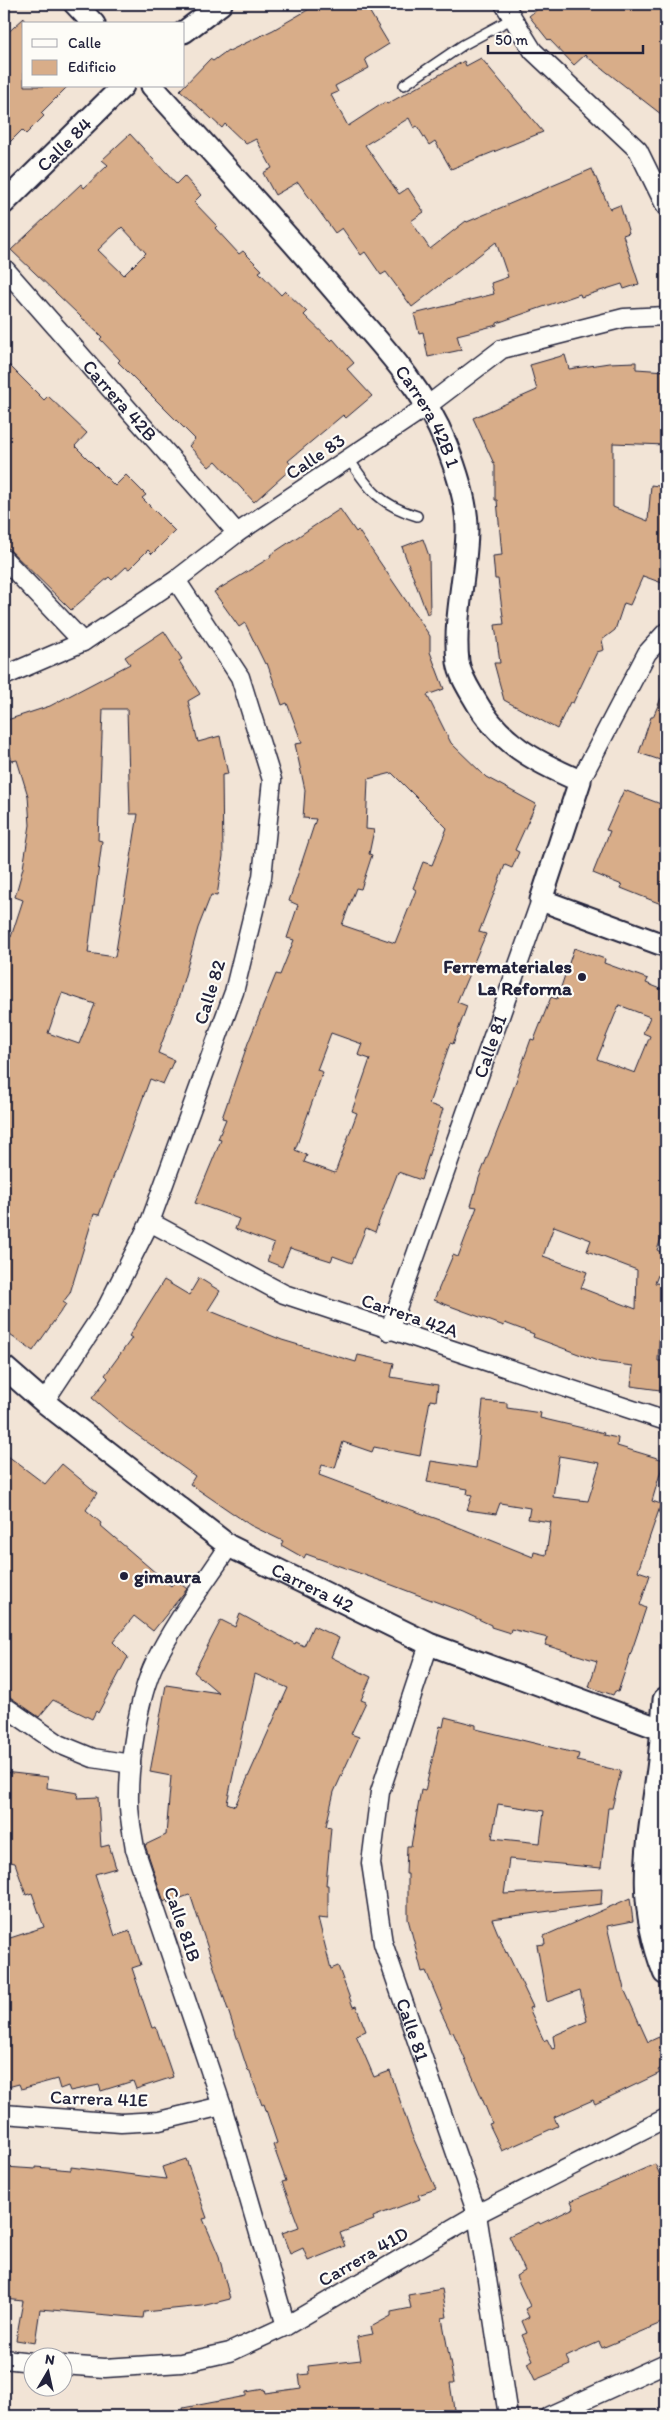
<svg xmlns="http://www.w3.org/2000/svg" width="670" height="2420" viewBox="0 0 670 2420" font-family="Itim,sans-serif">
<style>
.building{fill:#d8ad89;stroke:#22223b;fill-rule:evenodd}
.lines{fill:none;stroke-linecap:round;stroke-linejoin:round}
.service-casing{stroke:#22223b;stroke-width:12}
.minor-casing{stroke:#22223b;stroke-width:21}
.tertiary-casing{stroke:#22223b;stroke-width:25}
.secondary-casing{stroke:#22223b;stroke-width:29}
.service{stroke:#fdfcf7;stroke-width:9}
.minor{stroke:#fdfcf7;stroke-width:18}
.tertiary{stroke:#fdfcf7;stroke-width:21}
.secondary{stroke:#fdfcf7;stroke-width:25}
.poi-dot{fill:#22223b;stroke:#fdfcf7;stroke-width:2}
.labels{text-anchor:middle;stroke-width:4.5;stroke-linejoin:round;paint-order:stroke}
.street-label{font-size:19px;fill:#22223b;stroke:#fdfcf7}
.poi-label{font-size:19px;font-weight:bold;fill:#22223b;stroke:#fdfcf7;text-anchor:end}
</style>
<rect width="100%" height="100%" fill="#f2e4d6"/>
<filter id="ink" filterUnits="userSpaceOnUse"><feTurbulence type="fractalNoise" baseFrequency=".02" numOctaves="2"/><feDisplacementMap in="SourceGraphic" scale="10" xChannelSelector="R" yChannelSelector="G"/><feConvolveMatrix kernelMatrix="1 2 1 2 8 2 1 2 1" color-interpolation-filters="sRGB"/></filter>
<g filter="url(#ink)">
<path class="building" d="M318,4H365L389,44L365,59L369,68L335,86L338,92L331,95L348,126L385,102L387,104L464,61L466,66L481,58L543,132L451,169L435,141L429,145L417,126L414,128L409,118L365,145L399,194L408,188L424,212L411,221L430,249L466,221L467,222L592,169L610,209L620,205L629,233L623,235L639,284L624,289L622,284L581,297L580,294L497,323V325L457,335L461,350L428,357L423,332L419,333L414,314L494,294L491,283L508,277L496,242L412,307L386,272L381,275L365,252L361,255L342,228L335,233L298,182L275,195L263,173L272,168L256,139L246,144L225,124L222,128L180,90L210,59L213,61L228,50L229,51L273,30Z
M544,4H655L666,14V118L585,55L574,65L549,39L548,40L529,16Z
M24,18V86H68L41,113L44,116L26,134L22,130L4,148V36Z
M130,134L176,184L184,176L201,195L194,202L217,226L215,228L239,254L243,251L262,270L259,272L281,295L285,291L307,312L304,315L331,341L333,339L354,363L347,369L372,396L346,418L343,415L288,461L293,467L254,502L216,461L209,467L189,446L195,439L118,362L120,360L100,339L102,337L11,250L81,184L84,188L108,165L102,160ZM122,227L146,253L124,275L98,250Z
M565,355L569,369L609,363L636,362V369L666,371V445L613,443V507L648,521L651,485L666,487V573L662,583L643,576L630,605L624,603L615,630L602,640L604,650L597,652L573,703L570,702L557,729L504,700L494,663H500L495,625L504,624L498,579H495L493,556L502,555L497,500H495V466L473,418L537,390L530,365Z
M4,360L44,400L48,396L87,433L75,446L115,486L126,475L146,495L142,498L175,531L152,554L148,550L129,569L126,567L112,580L109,577L71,610L4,544Z
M340,509L356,532L358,530L430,636V652L444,689L427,695L451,743L486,777L536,804L515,850L519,852L512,868L505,865L479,932L486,934L457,1002L467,1006L453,1044L450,1043L429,1104L443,1109L421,1180L398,1172L375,1232L366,1228L352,1263L333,1256L331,1261L290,1248L282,1267L267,1261L274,1244L235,1229L239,1219L195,1203L221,1140L218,1139L226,1119L222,1118L248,1043L276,974L280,975L294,940L287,938L298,905L289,901L316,819L303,818L305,790L295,744L302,743L287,703L282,705L267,663L265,664L245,623L239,627L214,592L271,557L270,555ZM392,773L447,828L432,865L423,862L413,888L416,890L395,943L342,925L356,888L361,889L372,855L369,854L374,830L366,829L368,779ZM331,1033L362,1044L358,1055L370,1059L352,1111L357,1113L335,1173L304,1162L307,1155L295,1150L323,1072L317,1070Z
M423,539L429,556L430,614H427L402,547Z
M164,631L182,659L179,661L200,694L188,701L198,742L220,736L228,774L222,775L223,856L217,896L211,895L198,928L178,1000L158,1053L174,1060L163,1084L150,1079L99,1215L94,1214L70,1293L63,1302L66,1304L33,1351L4,1331V935L11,937L23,900L15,897L23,868L30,825L28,796L17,760L12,761L4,736V721L50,706L130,664L125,657ZM103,709H127L130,814H138L115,957L88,953L102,841L98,840ZM62,993L95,1004L79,1044L48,1033Z
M666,687V762L639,753L651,717H653Z
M624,790L666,806V906L621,888L622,885L593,873L610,831L606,830Z
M574,948L605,959L604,963L648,979L646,983L661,989L666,978V1225L657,1250L666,1255L655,1283L666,1284L665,1325H660L658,1361H664L660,1390L631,1386L633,1366L600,1362L533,1337L534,1334L505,1323L504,1326L434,1300L453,1255L458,1257L477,1207L471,1206L479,1178L505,1112L531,1039L534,1040L551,997L557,999ZM619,1005L650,1017L643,1033L650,1036L635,1073L597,1059ZM554,1226L591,1240L587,1251L637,1270L636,1309L581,1288L587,1272L543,1256Z
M199,1278L220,1291L208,1310L282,1340L356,1362L358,1355L394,1363L391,1377L438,1385L436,1401L430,1400L420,1456L374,1447L372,1452L343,1442L335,1468L322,1465L319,1475L375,1496V1497L443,1521L533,1557L534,1552L546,1555L551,1522L528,1519L530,1508L500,1503L496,1514L467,1510L472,1495L467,1494L468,1489L427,1482L431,1461L476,1468L483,1401L507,1403V1408L541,1413L540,1418L604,1433L603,1435L618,1438L617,1446L664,1460L652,1501L661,1504L638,1571L650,1575L640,1605L646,1608L618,1692L615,1691L613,1695L589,1687L597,1661L545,1645L548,1638L511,1629L510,1633L491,1627V1625L463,1612L384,1582L306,1554L304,1558L281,1545L283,1541L250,1525L190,1484L195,1476L126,1427L92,1398L108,1378L105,1375L132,1338L129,1336L164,1280L189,1295ZM559,1456L600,1463L588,1501L553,1497Z
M4,1453L45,1484L62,1464L97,1493L86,1510L101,1523L100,1525L171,1586L176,1580L187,1589L153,1631L134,1616L113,1642L128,1657L98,1713L96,1711L92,1719L53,1700L39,1717L10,1697L4,1696Z
M240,1614L295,1644L296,1642L304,1646L313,1626L339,1638L331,1657L371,1677L361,1700L366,1702L351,1734L359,1737L334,1792L326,1826L331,1827L326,1885H328V1919L318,1918L331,1969L338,1966L353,2007L356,2006L366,2031L356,2035L374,2077L390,2071L411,2133L436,2189L418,2195L420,2199L373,2217L374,2220L340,2233L345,2246L308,2261L303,2248L290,2254L282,2233L299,2227L282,2182L286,2181L273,2145L277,2143L264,2104L262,2105L249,2070L248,2071L191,1897L189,1895L168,1903L167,1900L164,1902L145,1845L166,1835L171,1776L150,1772L166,1685L219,1693L194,1672L221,1620L235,1627ZM255,1674L288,1688L235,1806L227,1803Z
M445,1717L476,1725V1729L579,1754L577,1761L621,1771L612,1808H608L601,1868L509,1859L504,1894L602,1889L601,1904L492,1919L506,1953L507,1952L533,2007L529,2008L544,2041L547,2039L552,2049L555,2048L553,2036L587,2021L580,1990L547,2002L537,1945L545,1944L544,1936L630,1898L633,1921L607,1926L618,1973H620L624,1989L648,2042L659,2037L666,2052V2066L658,2070L660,2073L595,2104L593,2100L554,2117L558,2126L502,2151L489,2124L492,2123L479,2091L453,2032L451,2033L440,2010L442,2009L426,1971L422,1972L408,1919V1874H406L407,1846H411L421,1790L425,1791L440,1726L443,1727ZM498,1804L544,1811L540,1843L492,1838Z
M4,1772L48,1777L47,1788L78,1793L77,1798L98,1797L101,1847L109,1845L116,1868L95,1874L115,1936L130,1931L141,1965L132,1968L152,2028L156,2027L173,2077L136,2089L133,2081L101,2091L99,2085L70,2091L68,2086L60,2089L57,2079L21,2089L19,2084L4,2088V1940L44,1927L32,1893L26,1895L15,1863L4,1861Z
M186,2159L207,2218L203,2219L219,2256L230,2299L202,2306L144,2312L143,2318L40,2309L35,2343L16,2340L23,2301L4,2299L5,2167L35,2169V2167L71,2170V2167L166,2179L162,2167Z
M655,2164L666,2188V2321L602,2348L599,2342L566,2357L570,2365L535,2380L527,2363L533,2360L522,2335L527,2333L522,2321L529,2317L525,2309L530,2306L516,2276L525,2271L509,2236L539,2222L540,2224L574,2208L571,2201Z
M442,2289L447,2317L442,2318L454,2383H450L455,2416H184L183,2408L246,2396V2392L264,2389L265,2393L301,2388L299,2375L309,2374L308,2366L361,2360L357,2337L373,2334L371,2327L391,2316V2312L411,2308L408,2295Z"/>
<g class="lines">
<defs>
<path id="service" d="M404,85L463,45L513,18
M349,459C369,490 381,505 417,516"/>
<g id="minor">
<path d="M504,4L533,51L638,150L666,207"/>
<path id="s1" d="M4,268L237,533"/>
<path d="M4,559L83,642"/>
<path d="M4,676L83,642L176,580L237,533L427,406L502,349L624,318L666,316"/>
<path d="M580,781L647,653L666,632"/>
<path d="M150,1222L284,1294L666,1421"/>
<path id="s2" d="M389,1331L541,900"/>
<path d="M44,1402L107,1307L150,1222L234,992L262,877L272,780L240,677L176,580"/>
<path d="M229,1546C204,1584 175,1621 155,1662C138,1697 128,1765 129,1804C129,1819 133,1834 135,1849L222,2106L286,2326"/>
<path id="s3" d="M429,1644L380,1792L371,1863L383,1943L477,2214L508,2416"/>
<path d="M4,1706L59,1744L93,1758L131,1764"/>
<path d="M4,2114L121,2123L159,2121L222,2106"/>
<path d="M4,2359L32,2362"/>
<path d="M62,2365L105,2368L181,2363L230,2352L286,2326L477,2214L666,2118"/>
<path d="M549,2416L666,2363"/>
</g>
<g id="tertiary">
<path d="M75,4L94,24"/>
<path d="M184,32L221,4"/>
<path id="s4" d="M152,86C215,156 279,225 340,297C379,342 424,388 446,444C456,469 467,500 467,528C467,572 453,618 458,662C460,675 467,686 474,698C499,743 534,761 580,781L541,900L666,946"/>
<path id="s5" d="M4,203L123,86"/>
<path id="s6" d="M4,1367L44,1402L229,1546L429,1644L666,1731"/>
</g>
<path id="secondary" d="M666,1700C664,1723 663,1746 660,1769C650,1845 637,1898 666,1972"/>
</defs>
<use href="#service" class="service-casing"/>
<use href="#minor" class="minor-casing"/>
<use href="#tertiary" class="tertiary-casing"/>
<use href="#secondary" class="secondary-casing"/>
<use href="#service" class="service"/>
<use href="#minor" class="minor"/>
<use href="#tertiary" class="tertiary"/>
<use href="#secondary" class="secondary"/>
</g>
</g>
<g class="poi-dot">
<circle cx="582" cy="977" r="5"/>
<circle cx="124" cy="1576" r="5"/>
</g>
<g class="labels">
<g class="street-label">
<text dy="7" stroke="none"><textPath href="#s5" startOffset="84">Calle 84</textPath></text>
<text dy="7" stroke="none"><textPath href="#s1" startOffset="176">Carrera 42B</textPath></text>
<text dy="7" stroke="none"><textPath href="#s4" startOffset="432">Carrera 42B 1</textPath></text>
<text transform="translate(315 456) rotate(-34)" y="7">Calle 83</text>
<text transform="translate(209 992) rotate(-73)" y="7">Calle 82</text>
<text dy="7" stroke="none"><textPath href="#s2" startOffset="302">Calle 81</textPath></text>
<text transform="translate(410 1315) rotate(19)" y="7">Carrera 42A</text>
<text dy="7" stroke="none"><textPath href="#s6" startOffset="381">Carrera 42</textPath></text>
<text transform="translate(183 1924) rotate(71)" y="7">Calle 81B</text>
<text dy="7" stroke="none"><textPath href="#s3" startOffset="400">Calle 81</textPath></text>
<text transform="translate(99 2098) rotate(2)" y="7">Carrera 41E</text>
<text transform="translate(363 2256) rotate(-30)" y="7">Carrera 41D</text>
</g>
<g class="poi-label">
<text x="572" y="973">Ferremateriales<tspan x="572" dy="22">La Reforma</tspan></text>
<text x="134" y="1583" text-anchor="start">gimaura</text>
</g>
</g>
<rect width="670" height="2420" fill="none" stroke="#fdfcf7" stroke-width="20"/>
<rect x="10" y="10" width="650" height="2400" fill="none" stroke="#22223b" stroke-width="2" filter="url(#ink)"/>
<rect x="22" y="22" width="162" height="65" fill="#fdfcf7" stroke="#a5a5ac"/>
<rect x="32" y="39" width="25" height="8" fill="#fdfcf7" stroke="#a5a5ac"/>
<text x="68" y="48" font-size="15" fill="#22223b">Calle</text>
<rect x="32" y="60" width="25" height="15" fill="#d8ad89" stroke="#a5a5ac"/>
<text x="68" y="72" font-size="15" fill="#22223b">Edificio</text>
<g transform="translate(48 2372) rotate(9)"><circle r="24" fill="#fdfcf7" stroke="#a5a5ac"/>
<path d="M0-4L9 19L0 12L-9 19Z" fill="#22223b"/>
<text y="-8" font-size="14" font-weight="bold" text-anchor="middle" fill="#22223b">N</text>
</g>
<path d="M488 45v8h155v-8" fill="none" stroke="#22223b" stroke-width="2.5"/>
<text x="495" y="45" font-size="15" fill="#22223b" stroke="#fdfcf7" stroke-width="4" paint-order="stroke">50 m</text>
</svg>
